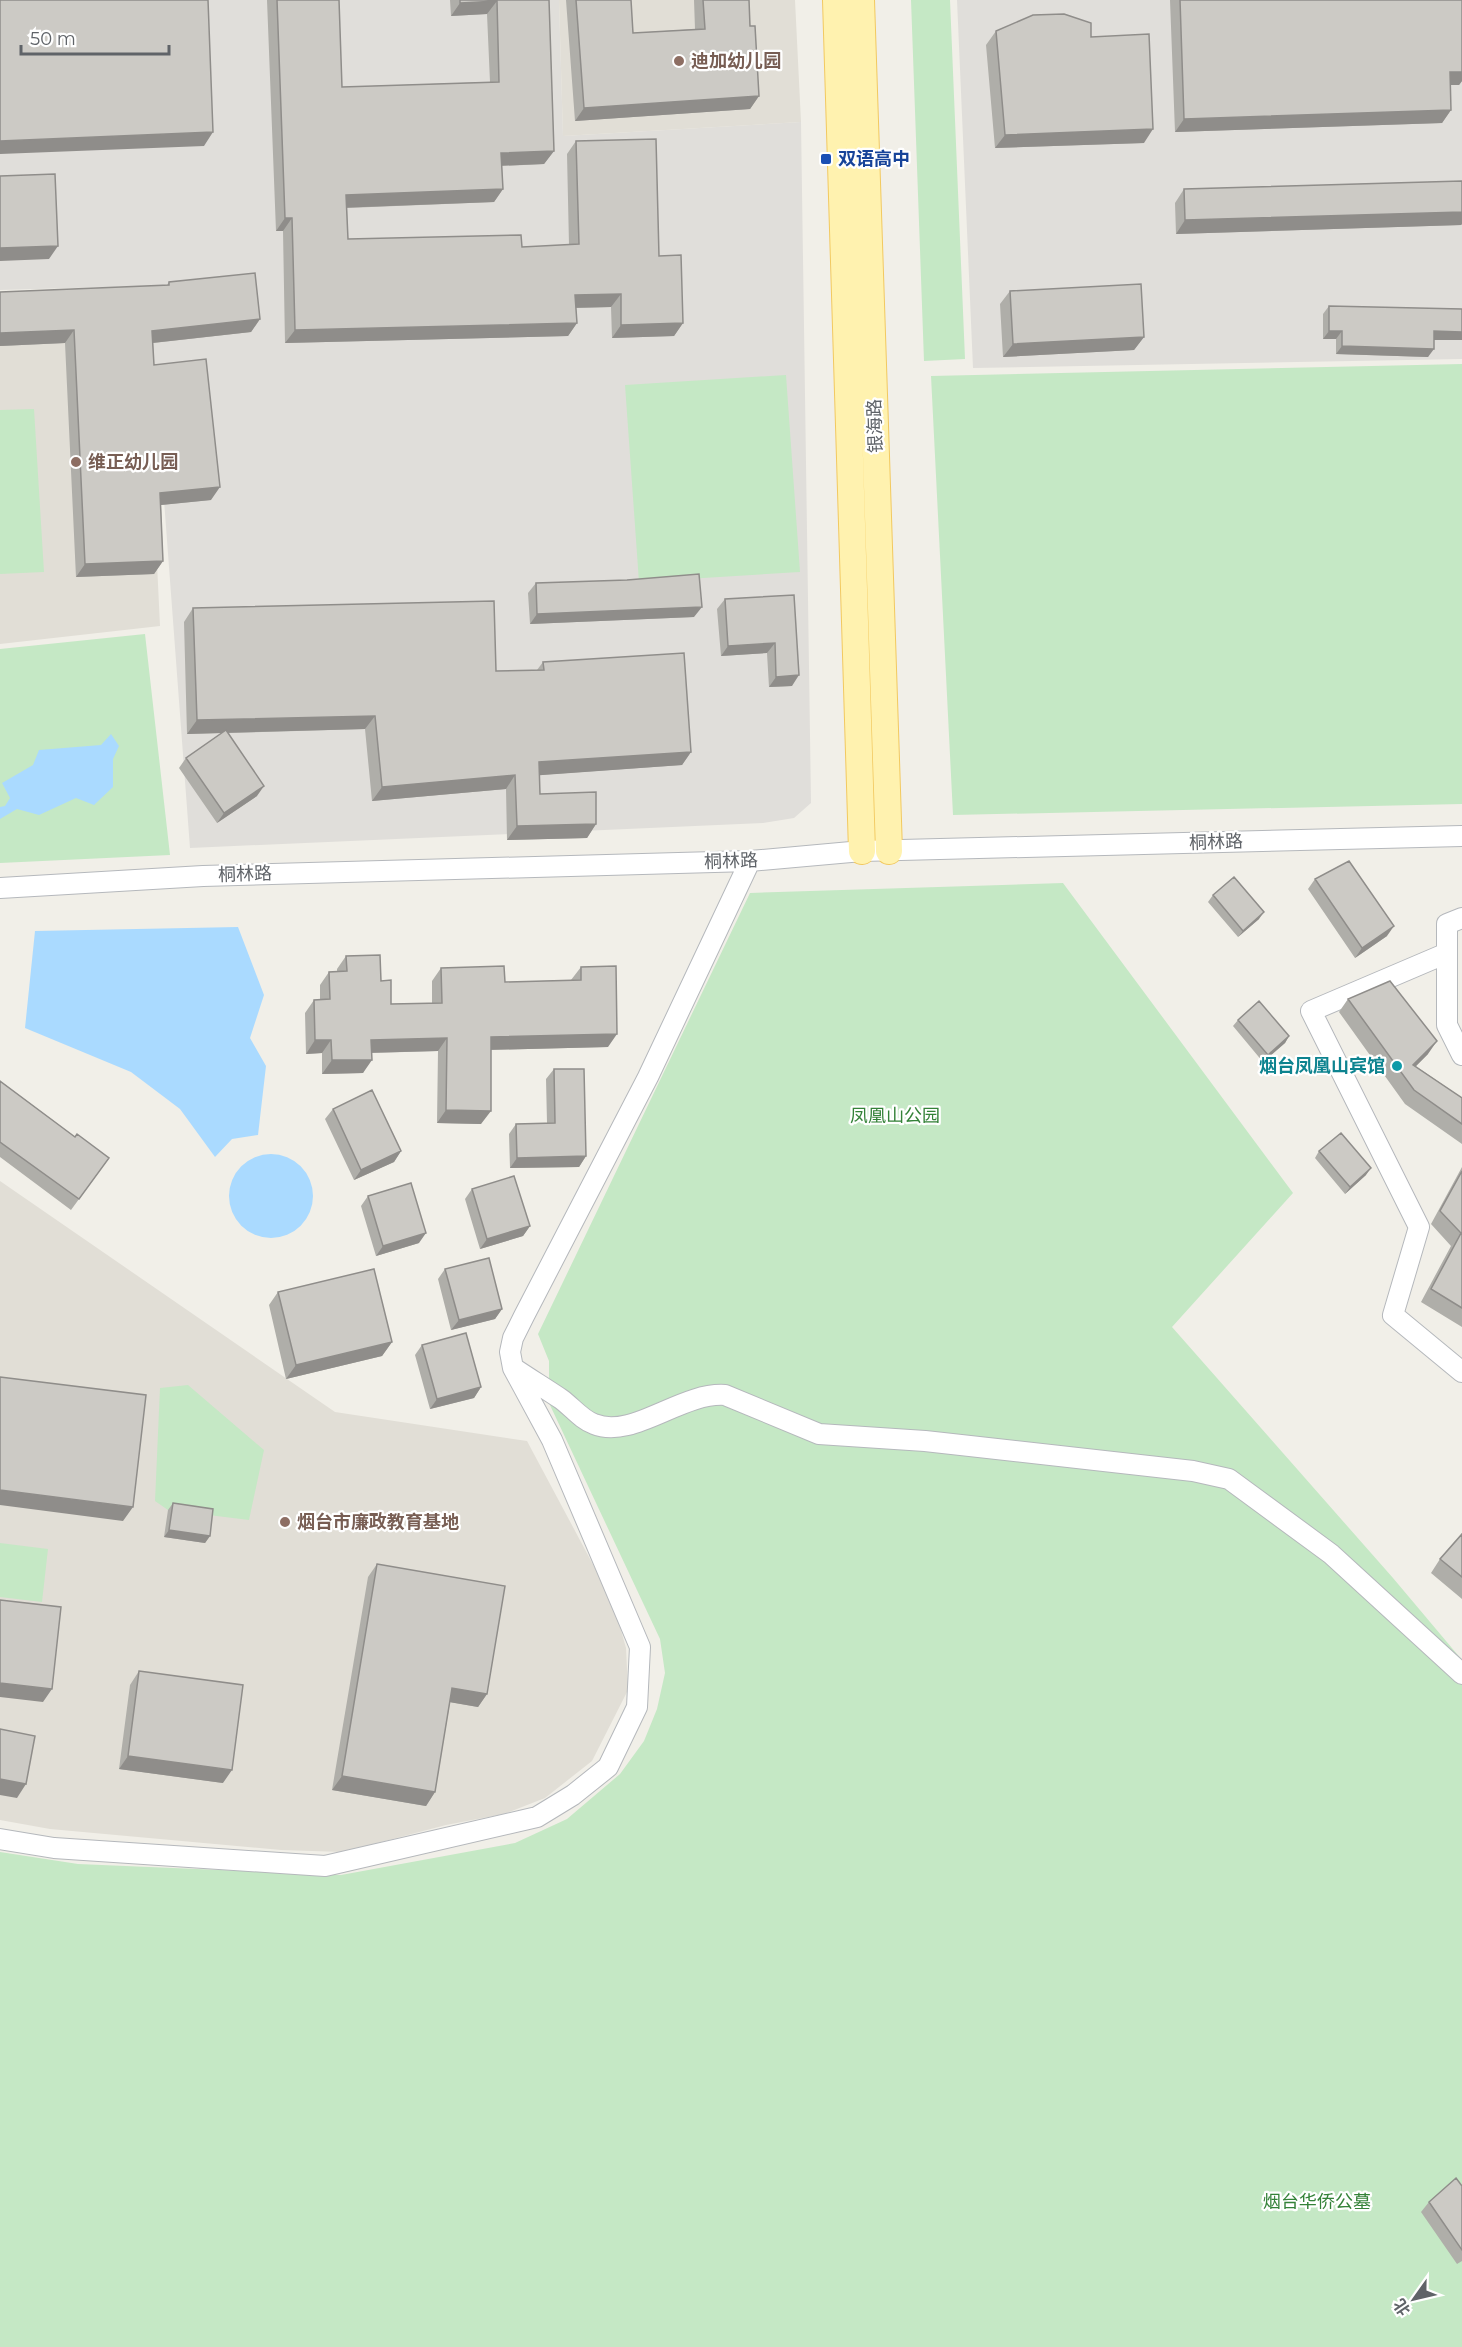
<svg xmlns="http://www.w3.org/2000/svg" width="1462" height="2347" viewBox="0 0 1462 2347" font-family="Montserrat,'Noto Sans SC',sans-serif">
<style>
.industrial{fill:#e0deda}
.education{fill:#e1ded6}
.green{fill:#c5e8c5}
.water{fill:#aadaff}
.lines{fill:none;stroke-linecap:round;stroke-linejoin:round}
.minor-casing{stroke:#b5b8bc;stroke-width:22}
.major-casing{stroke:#f2c960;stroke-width:28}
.minor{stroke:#fff;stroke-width:20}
.major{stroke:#fff2af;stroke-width:26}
.wall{fill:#afaea9}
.shaded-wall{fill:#8f8d8a}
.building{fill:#cccac5;stroke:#8f8d8a;stroke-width:1.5}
.education-dot{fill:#8d6e63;stroke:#fff;stroke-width:2}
.transit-dot{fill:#1a4fb4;stroke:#fff;stroke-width:2}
.culture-dot{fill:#0f9aa8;stroke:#fff;stroke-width:2}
.labels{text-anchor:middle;stroke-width:4.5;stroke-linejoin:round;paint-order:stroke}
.education-label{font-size:18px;font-weight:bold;fill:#785e54;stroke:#fff;text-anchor:start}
.transit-label{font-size:18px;font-weight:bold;fill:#164399;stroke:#fff;text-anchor:start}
.street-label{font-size:18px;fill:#5f6368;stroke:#fff}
.culture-label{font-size:18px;font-weight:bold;fill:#0d838f;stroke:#fff;text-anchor:end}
.park-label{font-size:18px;fill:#348238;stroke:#fff}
</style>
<rect width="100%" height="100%" fill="#f1efe8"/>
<path class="industrial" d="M0,0H559L563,136L801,122L811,803L794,818L763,823L190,848L148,286L0,290Z
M957,0H1462V359L973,368Z"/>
<path class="education" d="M559,0H795L801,122L563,136Z
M144,293L160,626L0,644V298Z
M0,1181L335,1412L527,1441L613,1602L626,1648L628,1690L592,1761L545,1798L504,1814L446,1825L343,1852L281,1850L50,1829L0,1820Z"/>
<path class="green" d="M911,0H950L965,359L924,361Z
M1462,364V804L953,815L931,376Z
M786,375L800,572L639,582L625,385Z
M34,409L44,572L0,574V410Z
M145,634L170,855L0,863V649Z
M1063,883L1293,1193L1172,1327L1393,1578L1462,1660V2347H0V1852L78,1864L341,1875L515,1843L567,1819L620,1774L644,1741L657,1709L665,1673L660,1639L549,1403V1361L538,1334L750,893Z
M188,1385L264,1450L249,1520L168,1510L155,1501L160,1388Z
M0,1543L48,1549L42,1602L0,1597Z"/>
<path class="water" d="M111,734L119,746L113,759V787L94,805L76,798L39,815L17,809L0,819V807L5,806L10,798L2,783L33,765L39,750L101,745Z
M238,927L264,995L250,1038L266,1066L258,1135L232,1139L215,1157L180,1109L131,1072L25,1028L35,931Z
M229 1196a42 42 0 1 1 84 0a42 42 0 1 1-84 0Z"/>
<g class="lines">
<defs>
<path id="minor" d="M0,888L203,876L750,861L862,851L1462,836
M1462,918L1447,924V1025L1462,1055
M1447,953L1311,1011L1419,1227L1393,1315L1462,1372
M515,1369C530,1379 546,1389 561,1399C572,1407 582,1420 594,1424C632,1440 681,1392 725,1395L819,1434L925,1441L1193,1471L1229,1479L1331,1554L1462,1674
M0,1839L54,1848L325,1866L537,1817L573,1795L608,1767L637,1707L640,1647L552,1440L513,1368L510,1352L513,1338L524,1316L648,1077L750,861"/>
<path id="major" d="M836,0L862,851
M861,0L889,851"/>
</defs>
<use href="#minor" class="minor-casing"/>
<use href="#major" class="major-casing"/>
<use href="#minor" class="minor"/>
<use href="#major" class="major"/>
</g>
<path class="wall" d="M267,0H339L342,87L490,82L487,14L451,16L450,0H549L554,151L544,164L502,166L503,189L494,202L347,208L348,239L522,247L569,245L567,154L576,141L659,256L683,323L674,336L612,338L611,307L576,308L577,323L568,336L285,343L283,231H276Z
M566,0H631L633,33L695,29L694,0H749L750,26L759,96L750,109L575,121Z
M1170,0H1462V81L1459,85H1450L1451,110L1442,123L1175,132Z
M996,31L1091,37L1144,143L995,148L986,45Z
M1462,181V224L1461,225L1176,234L1175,203L1184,189Z
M169,282L260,319L251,332L153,343L154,365L211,500L161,505L163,561L154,574L76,577L65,343L0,346L167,285Z
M1010,291L1144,337L1134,350L1003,357L1000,304Z
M1329,306L1462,309V340H1434L1428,357L1336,354V339H1323V314Z
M536,583L694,617L530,624L528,593Z
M794,595L792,686L769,687L767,653L721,656L717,609L725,599Z
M193,608L496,671L537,670L543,662L691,752L682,765L539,775L540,794L596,824L587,838L507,840L506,789L372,801L365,729L227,733L257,796L217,823L179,768L186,758L222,733L187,734L184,622Z
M1315,879L1387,936L1355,958L1308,889Z
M1213,895L1259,919L1238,937L1208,902Z
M346,956L381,981L391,1004L432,1003V981L441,968L505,982L571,980L581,967L608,1047L491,1050L481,1124L437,1123L438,1051L371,1053L363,1073L322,1074V1053L306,1054L305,1013L314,1000H320V985L329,972L337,971V969Z
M1348,999L1428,1054L1416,1066L1462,1098V1144L1405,1104L1339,1012Z
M1238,1020L1289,1036L1285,1043L1263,1062L1233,1026Z
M554,1069L586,1156L579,1167L510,1168L509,1134L516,1124L547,1123L546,1079Z
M0,1081L75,1137L109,1158L71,1210L0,1157Z
M333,1109L401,1151L394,1162L354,1180L325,1119Z
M1319,1151L1366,1175L1345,1194L1315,1158Z
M1462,1167V1327L1421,1302L1451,1246L1431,1224Z
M472,1189L530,1226L523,1236L480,1249L465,1199Z
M368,1196L419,1243L376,1256L361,1206Z
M445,1269L502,1309L495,1319L451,1330L438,1279Z
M278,1292L392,1342L382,1356L286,1379L269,1305Z
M422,1345L481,1387L474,1398L430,1409L415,1355Z
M173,1503L210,1536L205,1543L164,1537L168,1510Z
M1462,1534V1599L1431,1573L1440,1559Z
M377,1564L487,1694L478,1707L450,1702L435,1792L426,1806L332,1790L368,1577Z
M139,1671L223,1783L119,1769L130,1685Z
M1462,2186V2261L1457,2264L1421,2212L1429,2202Z"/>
<path class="shaded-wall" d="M497,1L487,14L451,16L460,3Z
M1450,72H1462V81L1459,85H1440Z
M759,96L750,109L575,121L584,108Z
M1451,110L1442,123L1175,132L1184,119Z
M1153,129L1144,143L995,148L1005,135Z
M213,132L204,146L0,154V141Z
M554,151L544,164L492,166L501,153Z
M503,189L494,202L337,208L346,195Z
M1462,212V224L1461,225L1176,234L1185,220Z
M285,218H292L283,231H276Z
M58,246L49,259L0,261V248Z
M621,294L611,307L566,308L575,295Z
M260,319L251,332L143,344L152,331Z
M577,323L568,336L285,343L295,330Z
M683,323L674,336L612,338L621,325Z
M74,330L65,343L0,346V333Z
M1329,331H1342L1336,339H1323Z
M1434,331L1462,332V340H1428Z
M1144,337L1134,350L1003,357L1013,344Z
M1342,346L1434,349L1428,357L1336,354Z
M220,487L211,500L151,506L160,493Z
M163,561L154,574L76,577L85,564Z
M702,607L694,617L530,624L537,614Z
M775,643L767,653L721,656L728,646Z
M799,675L792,686L769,687L776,677Z
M375,716L365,729L187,734L197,720Z
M691,752L682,765L529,776L539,762Z
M515,775L506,789L372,801L382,787Z
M264,786L257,796L217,823L224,813Z
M596,824L587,838L507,840L517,826Z
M1264,912L1259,919L1238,937L1243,931Z
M1394,926L1387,936L1355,958L1362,948Z
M617,1034L608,1047L482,1050L491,1037Z
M1289,1036L1285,1043L1263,1062L1268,1055Z
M447,1038L438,1051L362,1053L371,1040Z
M315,1040H331L322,1053L306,1054Z
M1437,1041L1428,1054L1404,1078L1413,1065Z
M332,1060H372L363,1073L322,1074Z
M446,1110L491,1111L481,1124L437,1123Z
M401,1151L394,1162L354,1180L361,1170Z
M586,1156L579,1167L510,1168L517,1158Z
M1371,1168L1366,1175L1345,1194L1350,1187Z
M530,1226L523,1236L480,1249L487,1239Z
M426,1233L419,1243L376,1256L383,1246Z
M502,1309L495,1319L451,1330L459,1320Z
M392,1342L382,1356L286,1379L296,1365Z
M481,1387L474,1398L430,1409L437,1399Z
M0,1490L133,1507L123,1521L0,1505Z
M169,1530L210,1536L205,1543L164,1537Z
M0,1683L52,1689L43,1702L0,1697Z
M452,1688L487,1694L478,1707L443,1701Z
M128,1756L232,1770L223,1783L119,1769Z
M342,1776L435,1792L426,1806L332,1790Z
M0,1779L26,1784L17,1798L0,1795Z"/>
<path class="building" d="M0,0H208L213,132L0,141Z
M277,0H339L342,87L499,82L497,1L460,3V0H549L554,151L501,153L503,189L346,195L348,239L521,235L522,247L579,244L576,141L656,139L659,256L681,255L683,323L621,325V294L575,295L577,323L295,330L292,218H285Z
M576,0H631L633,33L705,29L703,0H749L750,26H755L759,96L584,108Z
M1180,0H1462V72H1450L1451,110L1184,119Z
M1064,14L1091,23V37L1149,34L1153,129L1005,135L996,31L1033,15Z
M55,174L58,246L0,248V176Z
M1462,181V212L1185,220L1184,189Z
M255,273L260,319L152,331L154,365L206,359L220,487L160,493L163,561L85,564L74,330L0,333V292L169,285V282Z
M1141,284L1144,337L1013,344L1010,291Z
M1329,306L1462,309V332L1434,331V349L1342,346V331H1329Z
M699,574L702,607L537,614L536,583L627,580Z
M794,595L799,675L776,677L775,643L728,646L725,599Z
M494,601L496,671L544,670L543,662L684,653L691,752L539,762L540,794L596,792V824L517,826L515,775L382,787L375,716L197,720L193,608Z
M226,730L264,786L224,813L186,758Z
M1349,861L1394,926L1362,948L1315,879Z
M1234,877L1264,912L1243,931L1213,895Z
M380,955L381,981L391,980V1004L442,1003L441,968L504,966L505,982L581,980V967L616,966L617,1034L491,1037V1111L446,1110L447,1038L371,1040L372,1060H332L331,1040H315L314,1000L330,999L329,972L347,971L346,956Z
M1390,981L1437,1041L1413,1065L1462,1098V1124L1414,1090L1348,999Z
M1259,1001L1289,1036L1268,1055L1238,1020Z
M554,1069H584L586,1156L517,1158L516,1124L555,1123Z
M0,1081L75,1137L77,1134L109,1158L79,1199L0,1142Z
M372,1090L401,1151L361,1170L333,1109Z
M1341,1133L1371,1168L1350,1187L1319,1151Z
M1462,1171V1308L1431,1289L1461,1233L1440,1211Z
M514,1176L530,1226L487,1239L472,1189Z
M411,1183L426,1233L383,1246L368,1196Z
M489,1258L502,1309L459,1320L445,1269Z
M374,1269L392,1342L296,1365L278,1292Z
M466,1333L481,1387L437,1399L422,1345Z
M0,1377L146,1395L133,1507L0,1490Z
M173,1503L213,1509L210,1536L169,1530Z
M1462,1534V1577L1440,1559Z
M377,1564L505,1586L487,1694L452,1688L435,1792L342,1776Z
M0,1600L61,1607L52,1689L0,1683Z
M139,1671L243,1685L232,1770L128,1756Z
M0,1729L35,1736L26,1784L0,1779Z
M1456,2178L1462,2186V2250L1429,2202Z"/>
<g class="education-dot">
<circle cx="679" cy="61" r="6"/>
<circle cx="76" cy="462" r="6"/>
<circle cx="285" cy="1522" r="6"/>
</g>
<rect class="transit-dot" x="820" y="153" width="12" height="12" rx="3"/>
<circle class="culture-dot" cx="1397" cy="1066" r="6"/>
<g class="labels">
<g class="education-label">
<text x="691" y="67">迪加幼儿园</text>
<text x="88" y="468">维正幼儿园</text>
<text x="297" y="1528">烟台市廉政教育基地</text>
</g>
<g class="transit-label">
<text x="838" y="165">双语高中</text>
</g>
<g class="street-label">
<text transform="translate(875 426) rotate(-92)" y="6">银海路</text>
<text transform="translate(1216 842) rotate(-2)" y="6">桐林路</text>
<text transform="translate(731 861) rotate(-2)" y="6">桐林路</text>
<text transform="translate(245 874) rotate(-2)" y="6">桐林路</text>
</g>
<g class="culture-label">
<text x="1385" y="1072">烟台凤凰山宾馆</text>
</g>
<g class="park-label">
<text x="895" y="1122">凤凰山公园</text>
<text x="1317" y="2208">烟台华侨公墓</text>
</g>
</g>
<g transform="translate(1414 2299) rotate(236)" stroke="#ffffff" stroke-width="4.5" paint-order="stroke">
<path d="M0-4.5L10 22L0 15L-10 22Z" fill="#5f6368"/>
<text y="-9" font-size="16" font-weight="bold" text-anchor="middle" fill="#5f6368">北</text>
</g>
<path d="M21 45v9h148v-9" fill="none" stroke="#5f6368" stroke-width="3"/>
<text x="30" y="45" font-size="18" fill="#5f6368" stroke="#ffffff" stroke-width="4.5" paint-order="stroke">50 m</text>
</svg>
